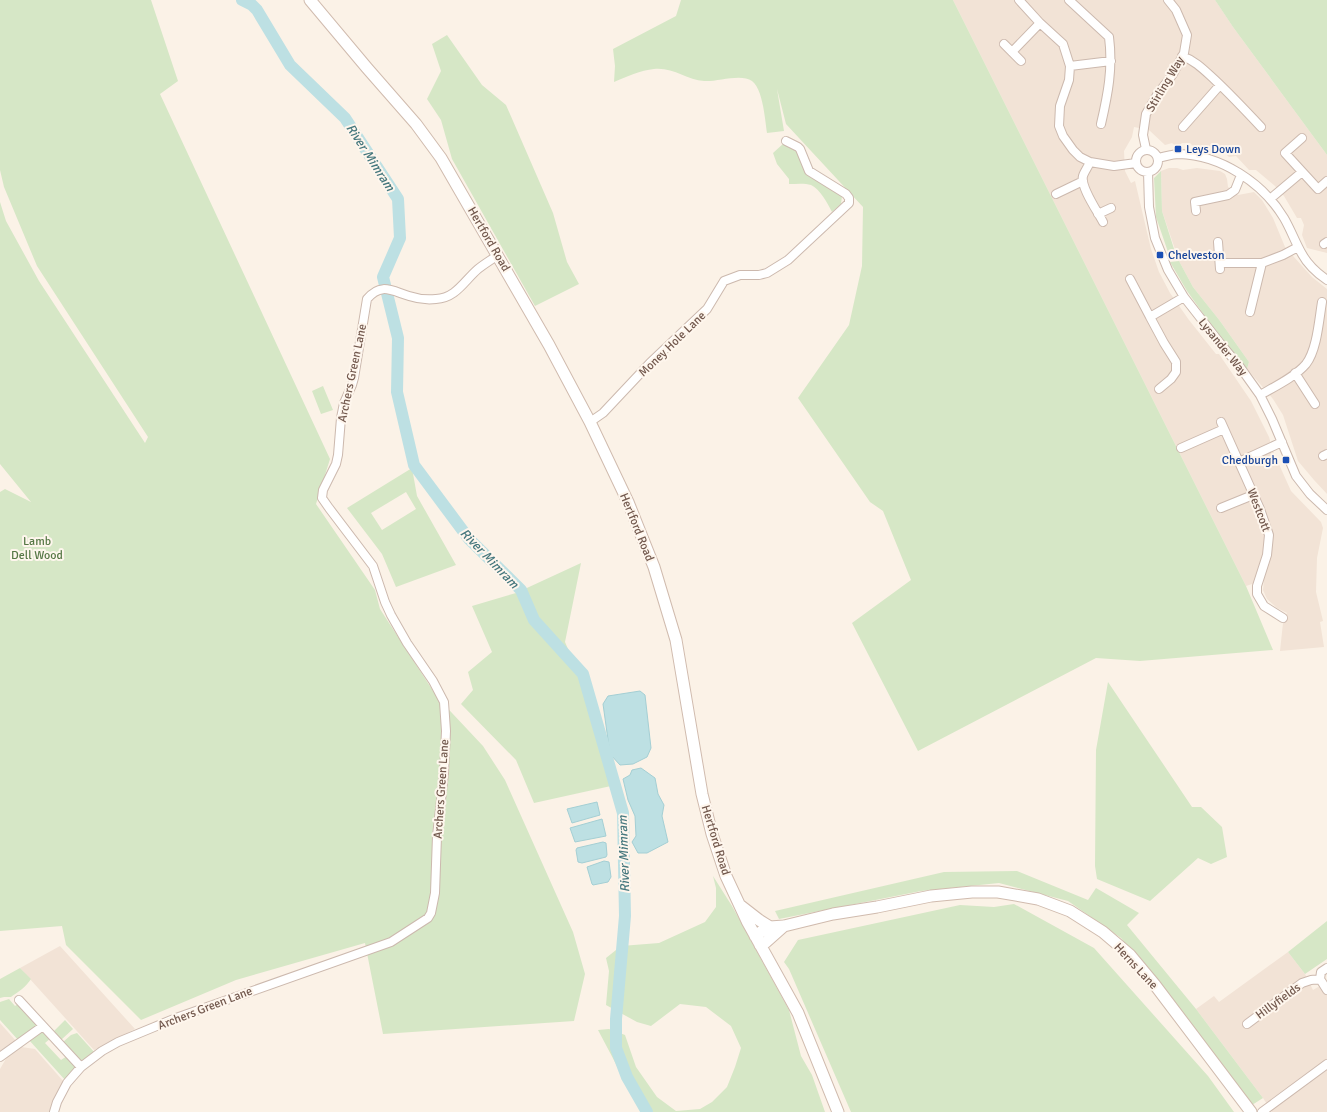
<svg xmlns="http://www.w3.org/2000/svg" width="1327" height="1112" viewBox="0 0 1327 1112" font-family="Signika,sans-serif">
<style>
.residential{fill:#f2e3d6}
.green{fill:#d6e7c6;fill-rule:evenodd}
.water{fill:#bde0e3;stroke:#a4cfd4}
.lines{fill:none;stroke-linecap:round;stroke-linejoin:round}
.river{stroke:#bde0e3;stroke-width:12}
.street-casing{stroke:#ccb9ae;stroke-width:10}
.secondary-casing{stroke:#d0bbae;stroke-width:13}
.street{stroke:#fff;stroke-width:8}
.secondary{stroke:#fff;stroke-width:11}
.transit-dot{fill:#1a4fb4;stroke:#fef6ed;stroke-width:1.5}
.labels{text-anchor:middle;stroke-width:4;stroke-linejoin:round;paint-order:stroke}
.street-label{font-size:12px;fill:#72584d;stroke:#fef6ed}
.transit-label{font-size:12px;fill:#164399;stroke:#fef6ed;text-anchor:start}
.park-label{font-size:12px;fill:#577846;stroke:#fef6ed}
.water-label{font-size:13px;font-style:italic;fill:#45777d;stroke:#fef6ed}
</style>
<rect width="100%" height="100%" fill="#fbf2e7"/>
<path class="residential" d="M953,0H1215L1233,27L1327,155V253L1307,248L1302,235L1304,225L1301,218H1297L1284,196L1275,186L1256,170H1249L1236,156L1229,157L1218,146L1210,153L1207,154L1200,153L1190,143H1182L1177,147L1172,143L1165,145L1149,130L1134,127L1132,137L1124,151L1125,171L1131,183L1135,181L1151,249L1159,272L1170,293L1189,320L1216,354H1219L1251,401L1269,437L1273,451L1291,491L1321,522L1323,528L1317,558L1316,592L1323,621L1320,622L1324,647L1280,651L1283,623L1287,613L1277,608L1267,599L1263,590L1264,580L1246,586Z
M1169,168H1177L1183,170L1197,168L1220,171L1225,174L1227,179L1228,187L1238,195L1254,192L1262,200L1273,218L1285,247L1312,277L1327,289V494L1314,480L1298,461L1283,415L1273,399L1247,369L1249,362L1220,321L1193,287L1179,261L1162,211L1161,171Z
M60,946L135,1029L94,1050L20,968Z
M1288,952L1305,974L1313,990L1327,982V1112H1272L1263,1098L1196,1009L1214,996L1219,1002Z
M0,1023L16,1041L0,1051Z
M21,1047L35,1049L64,1082L52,1102L49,1112H0V1069L7,1057Z"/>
<path class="green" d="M0,0H151L178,81L160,94L330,459L316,504L375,590L380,609L437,697L483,746L505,780L573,932L585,974L574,1021L383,1034L365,943L236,980L141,1020L66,945L62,926L0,931V492L5,489L31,502L0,464V202L6,221L39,281L145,443L148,437L37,266L4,187L0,170Z
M681,0H953L1246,586L1273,650L1140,661L1096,658L918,751L852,623L911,580L883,511L870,502L798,398L849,325L862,266L863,207L786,124L777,89L784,131L767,133C765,120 763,89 752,81C741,73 717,82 704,81C687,80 673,67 654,69C641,70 626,77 614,82L615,66L613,49L676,16Z
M1215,0H1327V155L1233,27Z
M447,35L482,85L506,105L553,213L567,262L579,284L535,306L452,159L441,120L427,99L441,71L432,44Z
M784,143L797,152L806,174L842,196L841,204L832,212C828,204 820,189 811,185C805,183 796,184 789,184V179L777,164L773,153Z
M1161,171L1162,211L1175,252H1168L1156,217L1154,178Z
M1179,261L1193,287L1220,321L1249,362L1247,369L1212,326L1187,291L1170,262Z
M323,386L333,410L321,414L312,391Z
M412,468L417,496L456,565L396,587L382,554L347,508ZM406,492L416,509L382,530L371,513Z
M581,563L565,642L586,691L611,786L534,803L516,760L461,704L473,690L468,672L492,652L472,606L516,593Z
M1108,682L1192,807H1201L1222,827L1227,857L1211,864L1198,858L1150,901L1097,879L1095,866L1096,750Z
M1017,871L1088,900L1096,888L1139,913L1127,925L1196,1009L1263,1098L1252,1105L1189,1023L1121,938L1068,901L999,883L921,891L779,919L775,911L944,872Z
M713,876L732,906L789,1010L801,1056L812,1075L825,1112H653L626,1083L598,1030L609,1029L625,1035L636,1067L657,1097L676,1111L700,1109L712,1102L727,1087L735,1067L741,1048L731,1026L706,1007L680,1004L651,1026L637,1022L606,1005L609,971L606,958L621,946L659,943L705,922L716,907V888Z
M1014,904L1094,948L1208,1076L1234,1112H851L789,969L784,962L798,940L960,905L994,907Z
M1327,921V959L1305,974L1288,952Z
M20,968L31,979C26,987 18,992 11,997H4L0,998V979Z
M9,999L15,1006L18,1004L37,1023V1027L19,1041L0,1020V1002Z
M65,1020L73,1029L61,1040H59L53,1032Z
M43,1031L51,1038L45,1043L61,1060L67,1056L75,1065L76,1068L66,1081L29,1040L39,1032Z
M77,1033L95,1053L84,1062H81L63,1042L71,1035Z"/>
<path class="water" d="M640,691L645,695L651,748L647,757L633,764L620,765L610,754L603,704L608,696Z
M641,768L655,778L658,794L664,805L662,816L668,842L647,853H638L632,842L636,836L635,816L628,800L623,779L630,775L632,770Z
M597,802L600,815L572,823L567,809Z
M602,819L606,836L575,842L570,828Z
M603,842L606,843L607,855L606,857L582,863L578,862L576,850L577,848Z
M604,861L609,862L611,877L608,882L593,885L592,884L587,867Z"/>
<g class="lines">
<path class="river" d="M242,0L252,5L257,10L290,65L345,118L398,199L400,238L383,277L398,338L397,392L414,465L469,539L521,590L534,620L583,674L623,813L625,916L616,1019V1048L627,1077L647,1112"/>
<defs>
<path id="street" d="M1019,0L1040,23L1063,44L1070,66L1069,80L1060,106L1059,126L1063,136L1073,150L1080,157L1090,162L1114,166L1136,163
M1069,0L1109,37C1113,68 1108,94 1101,124
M1004,44L1021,61
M1012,52L1040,23
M1182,56C1196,61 1205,71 1215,80C1231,95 1246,111 1261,127
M1070,66L1111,61
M1183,127L1220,85
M1302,138L1285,153L1318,189L1327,181
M1146,149L1143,135L1146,114L1157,95L1173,74L1184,53L1187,35L1176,10L1168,0
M1136 161a11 11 0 1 1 22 0a11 11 0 1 1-22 0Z
M1158,158C1164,157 1172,154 1179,154C1221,155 1263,183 1284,218C1291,230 1295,242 1302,254C1308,265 1317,273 1327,280
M1090,162C1088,167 1084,172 1083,176C1080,187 1098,212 1103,222
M1148,172L1149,207L1155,238L1168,270L1184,297L1220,343L1240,367L1260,395L1272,419L1296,476L1310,494L1327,510
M1056,194L1083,181
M1270,199L1302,172
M1196,211L1195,202L1228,195L1235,190L1241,175
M1098,214L1111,208
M1218,242L1220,269
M1324,244L1327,242
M1220,263H1262L1283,255L1298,247
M1130,279L1150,317
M1250,312L1262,263
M1295,373L1315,404
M1159,389L1171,379L1176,372V362L1164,343L1150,317L1184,297
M1260,395C1274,387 1295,377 1306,364C1317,350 1319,320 1322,302
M590,422L603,413L650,363L707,309L724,281L740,275H759L767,273L788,260L849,203V198L846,194L809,171L800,149L798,147L786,141
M1221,422L1260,509L1269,535L1267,555L1257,586V594L1264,606L1283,618
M1181,448L1224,429
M1323,456L1327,454
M1239,462L1282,442
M1221,508L1253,495
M1320,979L1321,972L1327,968
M1320,979L1327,990
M19,1000L81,1067
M1247,1024L1302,983L1311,980L1320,979
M0,1057L43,1026
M54,1112L57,1102L67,1083L81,1067L102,1051L118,1042L176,1018L391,942L428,918L431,913L435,893L437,836L444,773L446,731L444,702L433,681L407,643L391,615L385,602L373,566L329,508L322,498L323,490L336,464L338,455L341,418L344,403L352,385L354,378L367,299C381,282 392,291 409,296C418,299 427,300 436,299C456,298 464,281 478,269C484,264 491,260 498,255
M1262,1112L1327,1064"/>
<path id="secondary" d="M310,0L367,68L416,124L441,158L549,345L590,422L628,502L654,567L676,640L702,794L712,834L726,876L747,921L798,1013L838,1112
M741,906L759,920L770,927
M755,936L765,929L770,927L784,926L833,914L877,907L931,896L972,892H998L1038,899L1070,911L1103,932L1130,955L1155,985L1251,1112
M760,945L766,942L784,926"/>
</defs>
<use href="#street" class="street-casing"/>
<use href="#secondary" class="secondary-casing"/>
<use href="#street" class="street"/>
<use href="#secondary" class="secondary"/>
</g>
<g class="transit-dot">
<rect x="1174" y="145" width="8" height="8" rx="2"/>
<rect x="1156" y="251" width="8" height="8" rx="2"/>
<rect x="1282" y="456" width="8" height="8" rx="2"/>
</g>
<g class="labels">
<g class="street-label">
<text transform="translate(1165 84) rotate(-59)" y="4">Stirling Way</text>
<text transform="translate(489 239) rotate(60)" y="4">Hertford Road</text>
<text transform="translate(672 344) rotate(-44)" y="4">Money Hole Lane</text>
<text transform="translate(1223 347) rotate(51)" y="4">Lysander Way</text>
<text transform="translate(352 373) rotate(-78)" y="4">Archers Green Lane</text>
<text transform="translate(1259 510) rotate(69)" y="4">Westcott</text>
<text transform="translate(637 527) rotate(68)" y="4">Hertford Road</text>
<text transform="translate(441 789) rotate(-86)" y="4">Archers Green Lane</text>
<text transform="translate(716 840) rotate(73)" y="4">Hertford Road</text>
<text transform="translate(1136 966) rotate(47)" y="4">Herns Lane</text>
<text transform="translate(1278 1001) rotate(-36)" y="4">Hillyfields</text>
<text transform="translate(205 1008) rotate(-21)" y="4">Archers Green Lane</text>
</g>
<g class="transit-label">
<text x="1186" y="153">Leys Down</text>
<text x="1168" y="259">Chelveston</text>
<text x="1278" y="464" text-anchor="end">Chedburgh</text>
</g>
<g class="park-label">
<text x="37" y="545">Lamb<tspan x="37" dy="14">Dell Wood</tspan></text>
</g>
<g class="water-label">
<text transform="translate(371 157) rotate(57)" y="5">River Mimram</text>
<text transform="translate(490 558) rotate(46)" y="5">River Mimram</text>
<text transform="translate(623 854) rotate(-92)" y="5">River Mimram</text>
</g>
</g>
</svg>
